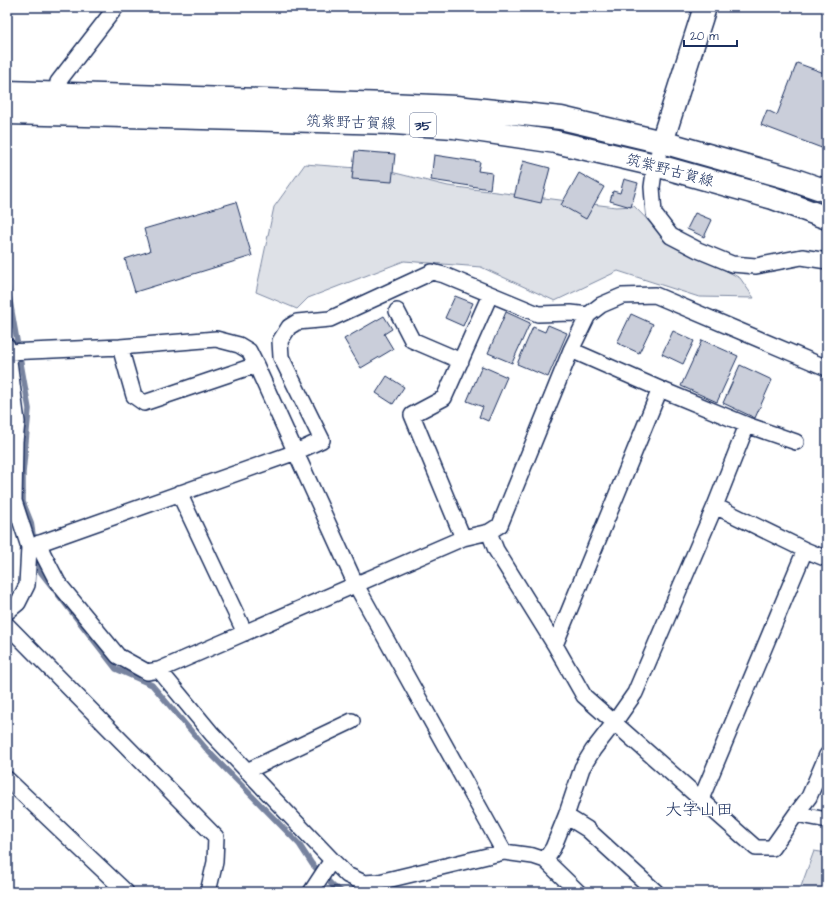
<svg xmlns="http://www.w3.org/2000/svg" width="834" height="899" viewBox="0 0 834 899" font-family="'Architects Daughter','Klee One',sans-serif">
<style>
.green{fill:#dee1e7;stroke:#7c88a2}
.lines{fill:none;stroke-linecap:round;stroke-linejoin:round}
.stream{stroke:#77839f;stroke-width:5.5}
.building{fill:#caceda;stroke:#1b2f5e}
.street-casing{stroke:#1b2f5e;stroke-width:18}
.secondary-casing{stroke:#1b2f5e;stroke-width:25}
.primary-casing{stroke:#1b2f5e;stroke-width:25}
.street{stroke:#fff;stroke-width:15}
.secondary{stroke:#fff;stroke-width:22}
.primary{stroke:#fff;stroke-width:22}
.labels{text-anchor:middle;stroke-width:3;stroke-linejoin:round;paint-order:stroke}
.shield{fill:#fff;stroke:#5f6d8e;stroke-width:1}
.shield-label{font-size:14px;font-weight:bold;fill:#1b2f5e}
.street-label{font-size:15px;fill:#1b2f5e;stroke:#fff}
.quarter-label{font-size:17px;fill:#1b2f5e;stroke:#fff}
</style>
<rect width="100%" height="100%" fill="#fff"/>
<filter id="ink" filterUnits="userSpaceOnUse"><feTurbulence type="fractalNoise" baseFrequency=".025" numOctaves="2"/><feDisplacementMap in="SourceGraphic" scale="8" xChannelSelector="R" yChannelSelector="G"/><feConvolveMatrix kernelMatrix="1 2 1 2 8 2 1 2 1" color-interpolation-filters="sRGB"/></filter>
<g filter="url(#ink)">
<path class="green" d="M305,164L383,170L448,186L616,207L634,206L666,239L740,278L754,298L699,297L618,271L555,301L481,267L404,261L308,298L297,309L256,292L274,207Z
M814,851L827,853V892H799Z"/>
<g class="lines">
<path class="stream" d="M7,284L29,409L23,473V502L31,522L34,541
M36,552L39,570L116,669L152,685L209,752L299,844L312,864L333,886L343,892"/>
</g>
<path class="building" d="M797,63L827,74V150L761,125L767,110L777,115Z
M355,151L395,154L392,182L352,179Z
M434,155L480,162L478,171L492,173L490,189L431,180Z
M523,161L550,168L541,203L514,197Z
M579,173L604,187L586,219L561,205Z
M624,179L638,183L631,207L610,201L613,191L620,193Z
M236,202L252,256L135,292L125,259L150,251L144,229Z
M695,213L712,220L704,237L687,229Z
M455,296L473,303L463,326L445,318Z
M506,312L530,323L512,363L488,353Z
M631,314L653,324L639,353L617,343Z
M384,316L392,329L384,334L393,349L361,368L344,339Z
M548,325L567,333L548,377L517,364L533,327L545,332Z
M673,331L694,341L683,364L662,354Z
M702,340L738,356L717,402L681,386Z
M740,365L772,380L755,418L723,403Z
M482,366L507,377L488,421L479,417L483,407L467,401Z
M387,376L404,387L393,404L376,393Z"/>
<g class="lines">
<defs>
<path id="street" d="M57,94L58,82L116,7
M662,142L655,165L652,187L654,214L671,236L698,250L732,264L756,266L802,257L827,261
M397,311L412,340L461,361
M7,346L17,422L15,441L14,501L29,547L27,585L18,603L7,612
M120,347L134,396L144,403L256,365
M571,350L660,389L747,425L715,506L635,693L614,723L593,750L582,768L566,816L553,848L545,860L578,892
M8,352L120,347L216,339L239,345L249,351L256,365L356,585L504,852
M747,425L796,442
M179,493L245,633
M715,506L805,550L827,559
M489,532L496,550L555,645L584,696L756,848H772L796,814L827,820
M463,538L412,415L444,398L490,295
M39,543L43,554L58,583L118,656L147,672L159,670L463,538L489,532L500,525L571,350L588,315L601,305L622,296L655,295L827,368
M29,547L296,452L322,440L281,357L280,341L289,327L297,322L330,319L432,272L444,275L538,314L571,313L588,315
M7,625L216,837L215,862L208,892
M555,645L660,389
M159,670L212,734L332,860L347,875L364,883L379,882L504,852L533,856L545,860
M247,771L352,721
M7,779L126,892
M701,799L805,550
M796,814L809,797L827,755
M566,816L587,829L656,892
M311,892L332,860"/>
<path id="secondary" d="M662,142L705,7"/>
<path id="primary" d="M7,92L388,104L456,107L561,118L662,142L789,178L827,191
M7,113L393,123L454,127L556,142L655,165L773,198L827,218"/>
</defs>
<use href="#street" class="street-casing"/>
<use href="#secondary" class="secondary-casing"/>
<use href="#primary" class="primary-casing"/>
<use href="#street" class="street"/>
<use href="#secondary" class="secondary"/>
<use href="#primary" class="primary"/>
</g>
</g>
<g class="labels">
<rect class="shield" x="410" y="113" width="26" height="24" rx="3"/>
<g class="shield-label">
<text x="423" y="130">35</text>
</g>
<g class="street-label">
<text transform="translate(351 122) rotate(2)" y="5">筑紫野古賀線</text>
<text transform="translate(670 170) rotate(15)" y="5">筑紫野古賀線</text>
</g>
<g class="quarter-label">
<text x="699" y="815">大字山田</text>
</g>
</g>
<rect width="834" height="899" fill="none" stroke="#fff" stroke-width="24"/>
<rect x="12" y="12" width="810" height="875" fill="none" stroke="#1b2f5e" stroke-width="1.5" filter="url(#ink)"/>
<path d="M684 40v6h53v-6" fill="none" stroke="#1b2f5e" stroke-width="2"/>
<text x="690" y="40" font-size="12" fill="#1b2f5e" stroke="#ffffff" stroke-width="3" paint-order="stroke">20 m</text>
</svg>
